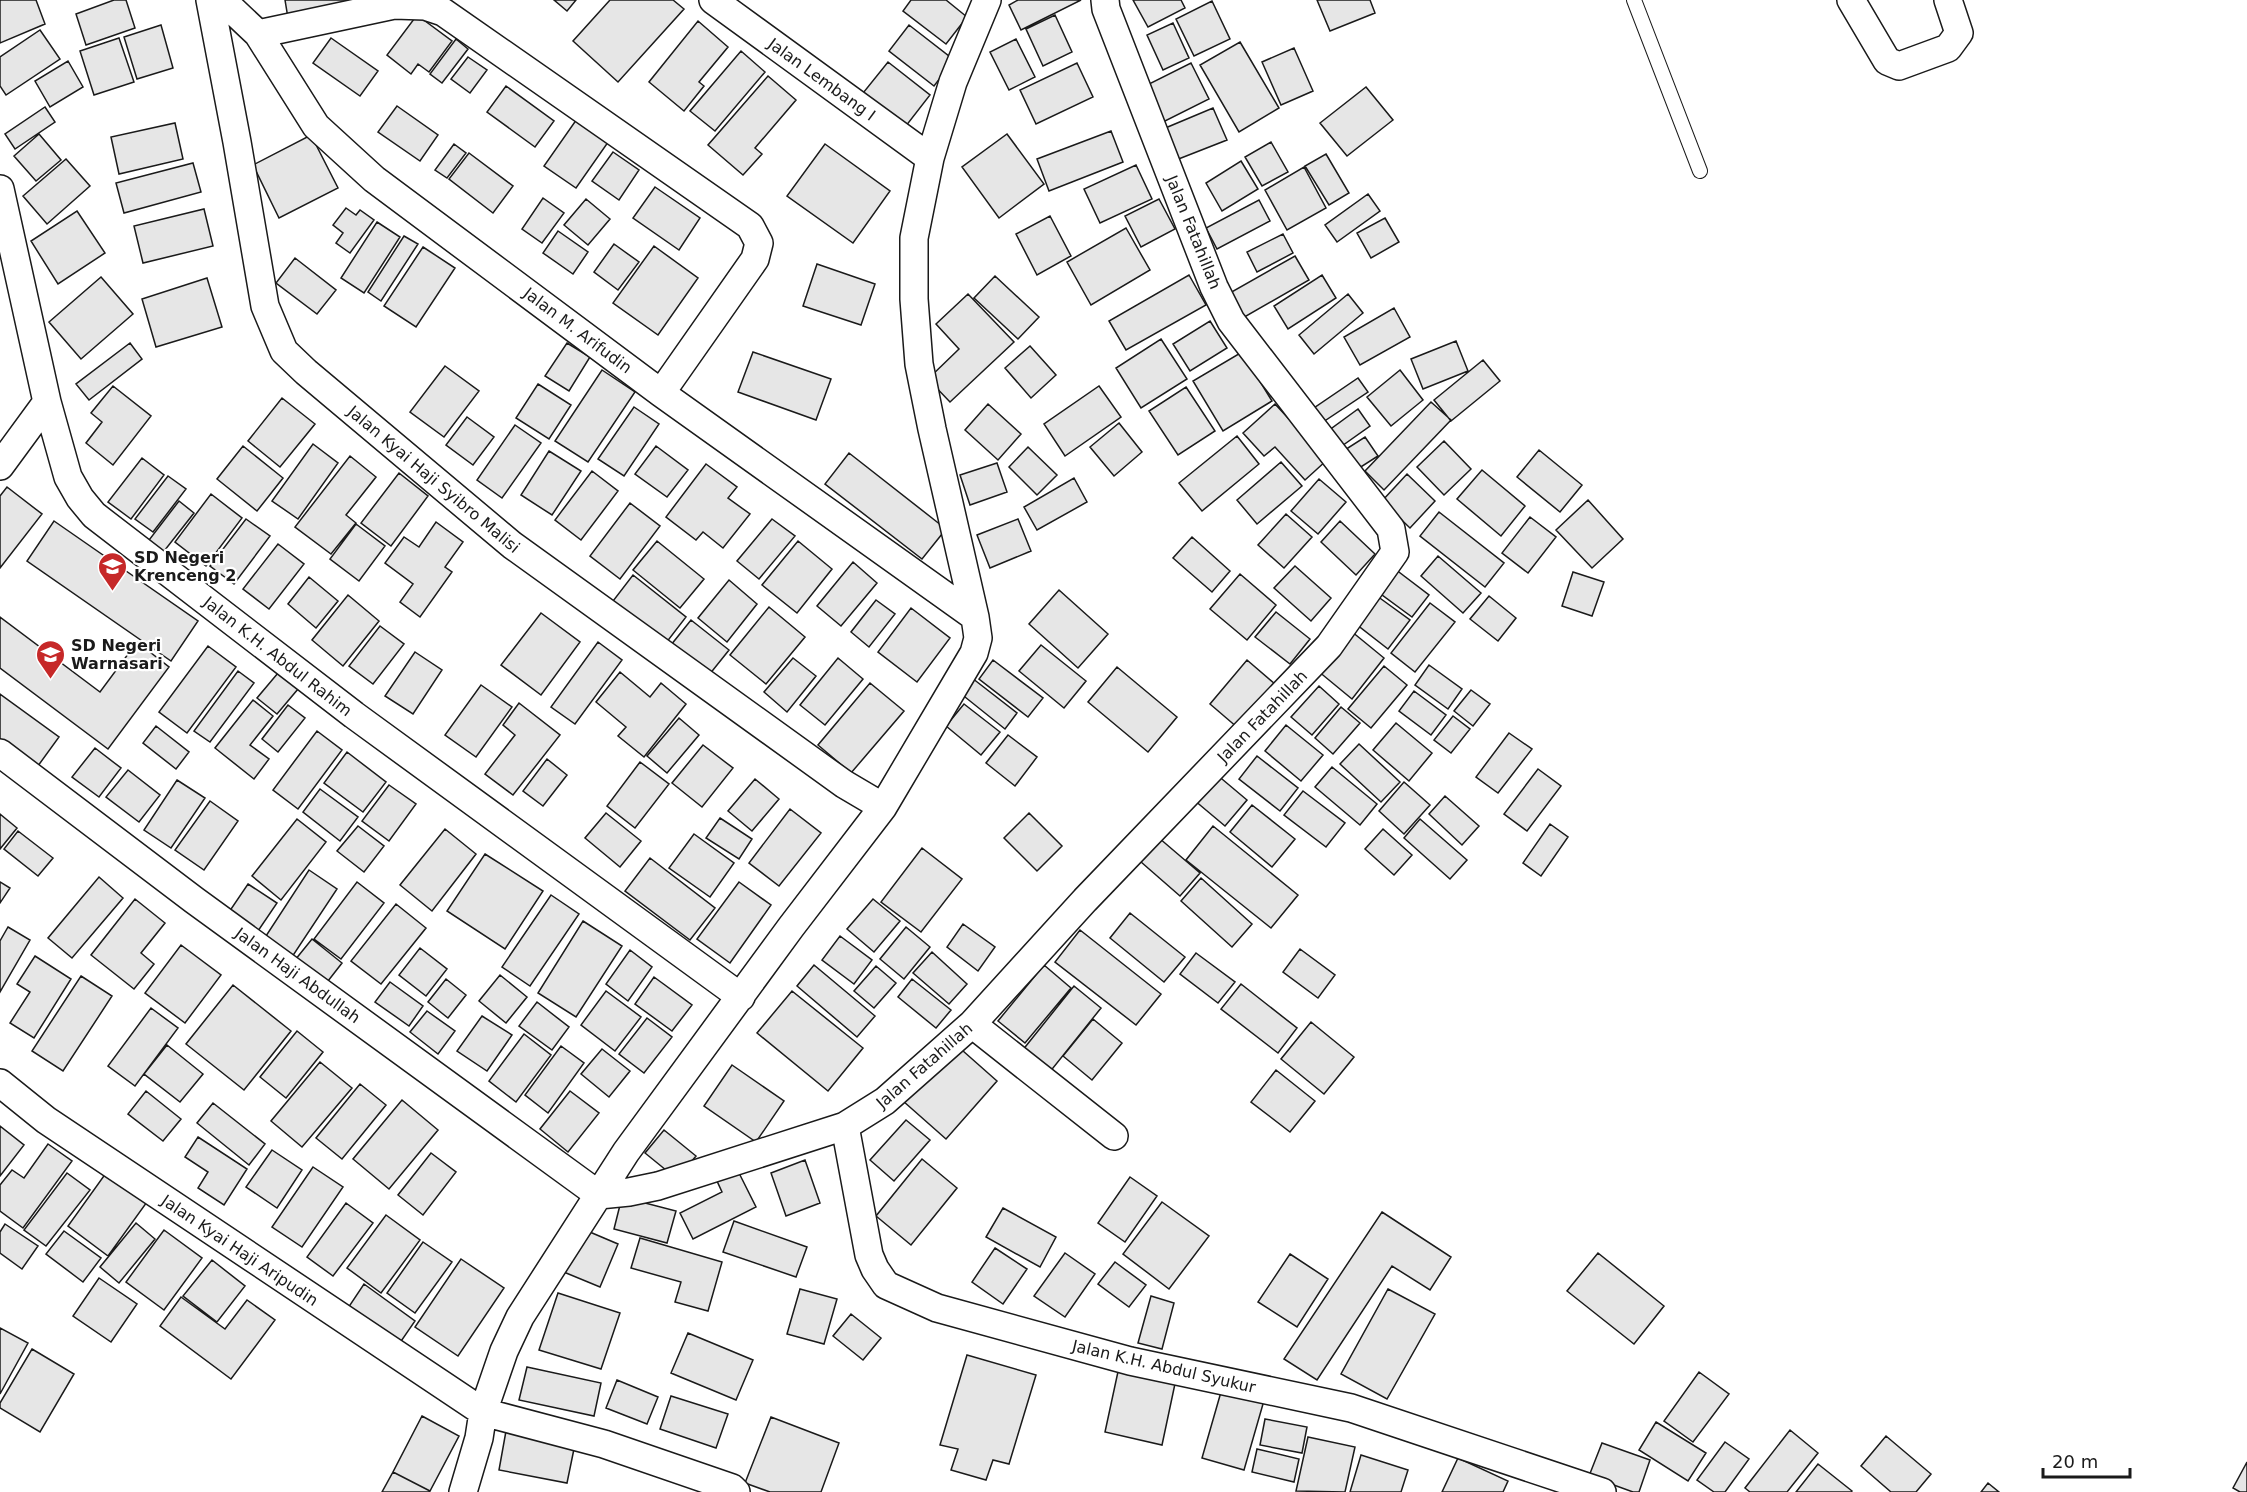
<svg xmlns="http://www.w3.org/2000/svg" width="2247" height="1492" viewBox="0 0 2247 1492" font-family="'DejaVu Sans',sans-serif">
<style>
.building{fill:#e6e6e6;stroke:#1a1a1a;stroke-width:1.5}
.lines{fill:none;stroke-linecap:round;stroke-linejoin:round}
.service-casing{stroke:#1a1a1a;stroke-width:16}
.minor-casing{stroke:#1a1a1a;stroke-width:30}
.service{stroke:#fff;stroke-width:14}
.minor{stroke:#fff;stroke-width:27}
.labels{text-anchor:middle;stroke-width:4.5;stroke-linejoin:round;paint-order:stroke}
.street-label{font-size:16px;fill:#1a1a1a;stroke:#fff}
.poi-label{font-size:16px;font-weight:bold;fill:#1a1a1a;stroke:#fff;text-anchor:start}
</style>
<rect width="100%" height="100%" fill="#fff"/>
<path class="building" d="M0,0H36L45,24L0,43Z
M114,0H126L135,28L86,45L76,14Z
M285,0H353L354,5L288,18Z
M554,0H576L567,11Z
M610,0H673L684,9L618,82L573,41Z
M911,0H946L967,17L946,44L903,11Z
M1018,0H1081L1021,30L1009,5Z
M1133,0H1181L1185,8L1148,27Z
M1317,0H1370L1375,13L1330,31Z
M1212,1L1230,39L1194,56L1176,19Z
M417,15L452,41L429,72L418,64L411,74L387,55Z
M1055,15L1072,52L1043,66L1026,29Z
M698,21L728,47L699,82L704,86L684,111L649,82Z
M1173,23L1189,58L1163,70L1147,35Z
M161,25L173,68L137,79L124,37Z
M909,25L954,60L934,86L889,51Z
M40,30L60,59L6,95L0,86V57Z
M119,38L134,82L94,95L80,51Z
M331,38L378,71L360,96L313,63Z
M456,39L468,49L442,83L430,74Z
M1016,39L1035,77L1009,90L990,52Z
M1240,42L1279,108L1239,132L1200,65Z
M1294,48L1313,91L1281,105L1262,62Z
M741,51L765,72L715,131L690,111Z
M468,57L487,70L470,93L451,79Z
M68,61L83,87L50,107L35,81Z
M888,62L930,95L902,131L859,98Z
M1077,63L1093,97L1036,124L1020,90Z
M1191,63L1209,99L1163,122L1145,86Z
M768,76L796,100L755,148L762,154L743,175L708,145Z
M506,86L554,121L535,147L487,112Z
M1366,87L1393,120L1347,156L1320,123Z
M397,106L438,135L420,161L378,132Z
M45,107L55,122L15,149L5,134Z
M1213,108L1227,140L1176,160L1163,129Z
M579,116L611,138L576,188L544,166Z
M175,123L183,159L119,174L111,137Z
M1111,131L1123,162L1049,191L1037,159Z
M39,134L61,160L36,181L14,156Z
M1007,134L1044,184L999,218L962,167Z
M311,135L338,188L279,218L253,165Z
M1271,142L1288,172L1262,186L1245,157Z
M454,144L466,153L447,178L435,170Z
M825,144L890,191L853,243L787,196Z
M613,152L639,170L619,200L592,181Z
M469,153L513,186L493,213L449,179Z
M1326,154L1349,193L1329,205L1305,166Z
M66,159L90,186L47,224L23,196Z
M1241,161L1258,189L1222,211L1206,183Z
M193,163L201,192L124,213L116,183Z
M1136,165L1152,199L1100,223L1084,189Z
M1304,167L1326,208L1287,230L1265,190Z
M655,187L700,218L679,250L633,218Z
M1368,194L1380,211L1337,242L1325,225Z
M543,198L564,213L542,243L522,229Z
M586,199L610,219L588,245L564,225Z
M1159,199L1175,229L1141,247L1125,216Z
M1259,200L1270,221L1217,249L1206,228Z
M346,208L356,215L360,210L374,220L350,253L336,243L343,233L333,225Z
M204,209L213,246L143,263L134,226Z
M77,211L105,253L58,284L31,241Z
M1050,216L1071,256L1037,275L1016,234Z
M1385,218L1399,242L1371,258L1357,233Z
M377,222L400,237L364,293L341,278Z
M1126,228L1150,270L1091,305L1067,262Z
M558,231L588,252L573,274L543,253Z
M1283,234L1293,253L1257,272L1247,252Z
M404,236L418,244L381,301L368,292Z
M614,244L639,262L618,290L594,272Z
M654,246L698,278L658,335L613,303Z
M423,247L455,268L416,327L384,306Z
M1295,256L1309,280L1241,319L1228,294Z
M295,258L336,290L317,314L276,283Z
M817,264L875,284L861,325L803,306Z
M1189,275L1206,305L1126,350L1109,321Z
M1322,275L1336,298L1288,329L1274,306Z
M995,276L1039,317L1018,339L974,298Z
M101,277L133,314L81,359L49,322Z
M207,278L222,327L156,347L142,299Z
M968,294L1014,342L950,402L928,379L959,349L936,324Z
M1348,294L1363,313L1314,354L1299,335Z
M1394,308L1410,337L1360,365L1344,337Z
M1210,321L1227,348L1190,371L1173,344Z
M1161,339L1187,379L1141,408L1116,368Z
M1456,341L1468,371L1423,389L1411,359Z
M130,343L142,359L89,400L76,384Z
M567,343L590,357L569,391L545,376Z
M1030,346L1056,375L1031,398L1005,368Z
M753,352L831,379L816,420L738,392Z
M1242,352L1272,401L1223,431L1193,381Z
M1483,360L1500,381L1451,421L1434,400Z
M445,366L479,391L444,437L410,412Z
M602,370L635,392L588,462L555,441Z
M1400,370L1423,400L1391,426L1367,397Z
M1358,378L1368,392L1320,424L1311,410Z
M538,384L571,405L549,439L516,418Z
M113,386L151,416L113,465L86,443L102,422L91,413Z
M1099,386L1121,417L1065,456L1044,424Z
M1186,387L1215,431L1178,455L1149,411Z
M282,398L315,424L280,467L248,441Z
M1431,402L1451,420L1384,490L1365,471Z
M988,404L1021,434L998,460L965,430Z
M1275,404L1327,460L1305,480L1275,447L1264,456L1243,433Z
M634,407L659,424L624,476L598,459Z
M1358,409L1370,426L1339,448L1328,431Z
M467,417L494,437L473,465L446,445Z
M1119,423L1142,452L1114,476L1090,447Z
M515,425L541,443L502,498L477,480Z
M1237,436L1259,464L1202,511L1179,483Z
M1365,437L1378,456L1353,472L1340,453Z
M1444,441L1471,469L1444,495L1417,467Z
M313,444L338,463L298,519L272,501Z
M243,446L283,478L257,511L217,479Z
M656,446L688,470L667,497L635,474Z
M1028,447L1057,475L1037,495L1009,467Z
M1539,450L1582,485L1560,512L1517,477Z
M549,451L581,471L552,515L521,495Z
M849,453L946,529L922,559L825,484Z
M350,456L376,477L346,515L356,523L331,554L295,527Z
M142,458L164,475L131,519L108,502Z
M1281,462L1302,486L1257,524L1237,500Z
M997,463L1007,492L970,505L960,475Z
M706,464L737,487L728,498L750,514L723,548L703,532L696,540L666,517Z
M1482,470L1525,506L1501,536L1457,499Z
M592,471L618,491L581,540L555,520Z
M399,473L428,496L391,546L361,523Z
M1407,474L1435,501L1410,528L1382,501Z
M168,476L186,489L153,532L135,519Z
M1074,478L1087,502L1037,530L1024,507Z
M1319,479L1346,502L1318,534L1291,511Z
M7,487L42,514L0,568V496Z
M211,494L242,518L206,566L175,542Z
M1588,500L1623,539L1592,568L1556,530Z
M179,501L194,513L161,555L146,544Z
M630,503L660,526L620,579L590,556Z
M1439,512L1504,563L1485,587L1420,536Z
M1286,514L1312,537L1284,568L1258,545Z
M1530,517L1556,537L1528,573L1502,553Z
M246,519L270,536L234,584L210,566Z
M772,519L795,536L759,579L737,561Z
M1018,519L1031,551L990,568L977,535Z
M54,521L198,621L171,661L27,561Z
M1340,521L1375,554L1356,575L1321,542Z
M436,522L463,542L445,567L452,572L420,617L400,602L413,584L385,563L404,537L419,547Z
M356,524L385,546L359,581L330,559Z
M1192,537L1230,571L1212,592L1173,558Z
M657,541L704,579L680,608L633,570Z
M798,541L832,569L797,613L762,585Z
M278,544L304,564L269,609L243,589Z
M1438,556L1481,593L1463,613L1421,576Z
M853,562L877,583L841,626L817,606Z
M1295,566L1331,598L1311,621L1274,588Z
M1391,566L1429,595L1412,617L1374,589Z
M1573,572L1604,582L1592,616L1562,606Z
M1240,574L1276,605L1247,640L1210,609Z
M633,575L686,617L666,643L613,601Z
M309,577L338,601L316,628L288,604Z
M729,580L757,604L727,642L698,618Z
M1059,590L1108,634L1078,668L1029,624Z
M348,595L379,621L343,666L312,640Z
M1377,596L1410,620L1388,649L1356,624Z
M1489,596L1516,618L1498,641L1470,619Z
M876,600L895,614L869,647L851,632Z
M1430,603L1455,622L1415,672L1391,653Z
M769,607L805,637L766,684L730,655Z
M911,608L950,638L917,682L878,652Z
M1276,612L1310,639L1290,664L1255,637Z
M541,613L580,642L541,695L501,665Z
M0,617L100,692L137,642L169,667L108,749L0,668Z
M691,620L729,650L709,675L671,645Z
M380,626L404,644L373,684L349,666Z
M1351,631L1384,658L1352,699L1318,671Z
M598,642L622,660L575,724L551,707Z
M1041,645L1086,681L1064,708L1019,671Z
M208,646L236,667L187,733L159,712Z
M415,652L442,670L413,714L385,696Z
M793,658L816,676L787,712L764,692Z
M838,658L863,679L825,725L800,705Z
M993,660L1043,698L1028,717L979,679Z
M1247,660L1275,684L1238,728L1210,704Z
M1429,665L1462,689L1448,709L1415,685Z
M1384,666L1407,685L1371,728L1348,709Z
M1117,667L1177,717L1148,752L1088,702Z
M238,671L254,683L210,742L194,731Z
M620,672L650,697L661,683L686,704L644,757L618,736L626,727L596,702Z
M278,673L298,689L277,714L257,698Z
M972,678L1017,713L1005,729L960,693Z
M870,683L904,711L851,773L818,745Z
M481,685L512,707L476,757L445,735Z
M1319,686L1339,704L1312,735L1291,717Z
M1471,690L1490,704L1473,726L1454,711Z
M1414,691L1446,715L1431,735L1399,711Z
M0,694L59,737L35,770L0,745Z
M253,700L273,716L250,745L269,759L254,779L215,748Z
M519,703L560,735L513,795L485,774L515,735L503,725Z
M964,704L1000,732L981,755L946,726Z
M288,705L305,718L278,752L262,739Z
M1341,707L1360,723L1333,754L1315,738Z
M1453,716L1470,729L1451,753L1434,740Z
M679,718L699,735L667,773L647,756Z
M1396,723L1432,753L1409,781L1373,750Z
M1286,725L1323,755L1301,781L1265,751Z
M156,726L189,752L176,769L143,743Z
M317,731L342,750L298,809L273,790Z
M1509,733L1532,749L1498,793L1476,777Z
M1008,735L1037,757L1015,786L986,763Z
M1359,744L1400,782L1381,802L1340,764Z
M703,745L733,768L702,807L672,783Z
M95,748L121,768L99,797L72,777Z
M347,752L386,782L363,812L324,783Z
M1257,756L1298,788L1280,811L1239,779Z
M547,759L567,775L543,806L523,791Z
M640,762L669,784L635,828L607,806Z
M1332,767L1377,804L1360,825L1315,787Z
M1538,769L1561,786L1527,831L1504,814Z
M128,770L160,795L139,822L106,797Z
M1216,774L1247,800L1225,826L1194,800Z
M755,779L779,799L752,831L728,811Z
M177,780L205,798L171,848L144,830Z
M1404,782L1430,805L1404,834L1379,811Z
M389,785L416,804L389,841L362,821Z
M320,789L358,817L340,841L303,812Z
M1303,791L1345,823L1326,847L1284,815Z
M1445,796L1479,826L1462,845L1429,814Z
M210,801L238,821L204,870L175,850Z
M1252,805L1295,839L1272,867L1230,832Z
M790,809L821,833L779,886L749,863Z
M606,813L641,841L620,867L585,838Z
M1029,813L1062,846L1037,871L1004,838Z
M0,814L17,828L0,849Z
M720,818L752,839L739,859L706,838Z
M297,819L326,842L281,900L252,876Z
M1420,819L1467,860L1450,879L1404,838Z
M1550,824L1568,837L1541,876L1523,863Z
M358,826L384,846L364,872L337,851Z
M1213,826L1298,895L1271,928L1186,860Z
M445,829L476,854L432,911L400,885Z
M1383,829L1412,855L1394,875L1365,849Z
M18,831L53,858L38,876L4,849Z
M1152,832L1200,873L1180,896L1133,855Z
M694,834L734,863L710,897L669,868Z
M922,848L962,879L921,932L881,902Z
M485,854L543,891L505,949L447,911Z
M650,858L715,908L690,940L625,891Z
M309,870L337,889L292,957L264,939Z
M99,877L123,898L72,958L48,938Z
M1201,878L1252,924L1232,947L1181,901Z
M0,882L10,888L0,903Z
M357,882L384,903L341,959L314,939Z
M739,882L771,905L730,963L697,939Z
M248,884L277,903L258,931L229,912Z
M551,895L579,914L530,986L502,967Z
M135,899L165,923L141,953L154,964L134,989L91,955Z
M873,899L900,921L874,952L847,929Z
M396,904L426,928L381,984L351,961Z
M1130,913L1185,957L1164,982L1110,938Z
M583,921L622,946L576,1017L538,993Z
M963,924L995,947L978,971L947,947Z
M8,927L30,940L0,992V941Z
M906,927L930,947L904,979L880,959Z
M1080,930L1161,994L1136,1025L1055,962Z
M840,936L872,960L854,984L822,960Z
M312,939L342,963L321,990L291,965Z
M181,945L221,975L185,1023L145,993Z
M420,948L447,969L426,996L399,975Z
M1300,949L1335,975L1318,998L1283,972Z
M630,950L652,967L628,1001L606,984Z
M932,952L967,984L949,1004L913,973Z
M1196,953L1235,982L1218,1003L1180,974Z
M35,956L71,979L34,1038L10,1023L30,992L17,984Z
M814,965L875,1016L857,1037L797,986Z
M1044,965L1071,988L1025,1043L998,1021Z
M876,966L896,983L874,1008L854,991Z
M500,975L527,997L506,1023L479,1001Z
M81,976L112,996L63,1071L32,1051Z
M654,977L692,1005L672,1031L635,1004Z
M446,979L466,995L448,1018L428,1002Z
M912,979L951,1010L936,1028L898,997Z
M390,982L423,1006L409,1026L375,1002Z
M1241,984L1297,1028L1278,1053L1221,1009Z
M233,985L291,1031L244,1090L186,1044Z
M1074,986L1101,1008L1045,1078L1018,1056Z
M606,991L641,1017L615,1051L581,1025Z
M792,991L863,1048L828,1091L757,1033Z
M537,1002L569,1027L552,1050L519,1026Z
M151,1008L178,1028L135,1086L108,1066Z
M427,1011L455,1031L438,1054L410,1032Z
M482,1016L512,1035L487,1071L457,1051Z
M647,1018L672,1037L644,1073L619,1054Z
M1093,1019L1122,1043L1092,1080L1063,1056Z
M1311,1022L1354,1057L1324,1094L1281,1059Z
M297,1031L323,1052L286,1098L260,1077Z
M524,1034L551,1055L516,1102L489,1081Z
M954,1043L997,1081L946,1139L903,1101Z
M167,1045L203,1074L180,1102L144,1074Z
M561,1046L584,1063L548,1113L525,1095Z
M602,1049L630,1071L609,1097L581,1074Z
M320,1062L352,1088L302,1147L271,1121Z
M732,1065L784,1101L756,1142L704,1106Z
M1276,1070L1315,1101L1290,1132L1251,1102Z
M360,1084L386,1105L342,1159L316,1138Z
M146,1091L181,1119L163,1141L128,1114Z
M570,1091L599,1113L568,1152L540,1129Z
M402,1100L438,1130L389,1189L353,1159Z
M213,1103L265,1144L249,1165L197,1123Z
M906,1120L930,1140L894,1181L870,1160Z
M0,1126L24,1145L0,1176Z
M664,1130L696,1156L677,1179L645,1153Z
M198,1137L247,1169L224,1205L198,1188L208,1172L185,1157Z
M48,1144L72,1161L23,1228L0,1211V1185L12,1170L24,1178Z
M272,1150L302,1170L277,1208L246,1187Z
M431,1153L456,1172L423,1215L398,1195Z
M922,1159L957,1188L911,1245L876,1216Z
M805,1160L820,1203L786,1216L771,1173Z
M313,1167L343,1187L302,1247L272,1227Z
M738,1171L756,1207L693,1239L680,1213L722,1192L717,1181Z
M67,1173L90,1190L46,1246L24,1230Z
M106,1173L147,1202L108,1256L68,1226Z
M1130,1177L1157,1196L1125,1242L1098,1223Z
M622,1197L676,1211L667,1243L614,1229Z
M1162,1202L1209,1236L1169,1289L1123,1254Z
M346,1203L373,1223L333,1276L307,1257Z
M1003,1208L1056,1237L1040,1267L986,1237Z
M1382,1212L1451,1257L1430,1290L1392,1266L1317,1380L1284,1359Z
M386,1215L420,1240L381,1293L347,1268Z
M734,1221L807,1247L796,1277L723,1252Z
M136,1223L155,1239L119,1283L100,1267Z
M5,1224L38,1246L22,1269L0,1253V1232Z
M578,1227L618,1244L600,1287L559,1270Z
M164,1230L202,1258L164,1310L126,1282Z
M64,1231L101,1258L83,1282L46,1254Z
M640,1238L722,1262L708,1311L675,1302L681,1282L631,1268Z
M423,1242L452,1262L415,1313L387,1293Z
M995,1248L1027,1269L1003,1304L972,1282Z
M1065,1253L1095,1274L1065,1317L1034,1296Z
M1598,1253L1664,1306L1634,1344L1567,1291Z
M1290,1254L1328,1279L1297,1327L1258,1302Z
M461,1259L504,1288L458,1356L415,1327Z
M212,1260L245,1286L217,1322L183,1296Z
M1115,1262L1146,1285L1129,1307L1098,1284Z
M99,1278L137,1304L111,1342L73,1316Z
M364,1284L415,1321L395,1350L344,1314Z
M800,1289L837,1299L824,1344L787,1334Z
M1388,1289L1435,1314L1387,1399L1341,1374Z
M558,1293L620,1313L601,1369L539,1350Z
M1151,1296L1174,1303L1162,1349L1138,1343Z
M181,1297L225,1329L247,1300L275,1320L231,1379L160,1326Z
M851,1314L881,1338L863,1360L833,1336Z
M0,1328L28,1343L0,1394Z
M688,1333L753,1360L736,1400L671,1373Z
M32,1349L74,1374L40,1432L0,1408V1403Z
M967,1355L1036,1375L1009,1464L993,1460L986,1480L951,1470L958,1449L940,1445Z
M527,1367L601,1383L594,1416L519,1400Z
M1119,1367L1176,1379L1162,1445L1105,1432Z
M1699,1372L1729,1394L1693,1442L1664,1421Z
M617,1380L658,1397L647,1424L606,1408Z
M1223,1385L1265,1397L1244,1470L1202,1458Z
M671,1396L728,1414L716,1448L660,1429Z
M422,1416L459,1436L430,1491L393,1472Z
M771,1417L839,1443L821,1492H770L745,1483Z
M1265,1419L1307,1427L1302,1453L1260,1445Z
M1656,1422L1706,1453L1688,1481L1639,1450Z
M1790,1430L1818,1453L1787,1492H1750L1745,1488Z
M506,1431L575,1444L567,1483L499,1470Z
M1886,1436L1931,1474L1916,1492H1891L1861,1466Z
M1308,1437L1355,1447L1345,1492L1296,1491Z
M1725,1442L1749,1459L1725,1492H1714L1697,1480Z
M1602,1443L1650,1460L1639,1492H1633L1589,1476Z
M1257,1449L1299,1459L1294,1482L1252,1472Z
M1361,1455L1408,1470L1401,1492H1350Z
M1458,1458L1508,1481L1503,1492H1442Z
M2247,1462V1492H2240L2233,1488Z
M1818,1464L1852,1491L1851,1492H1796Z
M393,1472L430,1491L429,1492H382Z
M1988,1483L1999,1492H1981Z"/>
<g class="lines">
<defs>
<path id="service" d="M1634,0L1700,171"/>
<path id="minor" d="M210,0L237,142L265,306L284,351L306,372L512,545L844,784L883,807
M222,0L258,34L316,126L374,179L661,393L975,617
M713,0L930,158
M1851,0L1887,61L1899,66L1948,48L1959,33L1948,0
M258,34L394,5L425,6L443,12L750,226L759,243L755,259L661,393
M0,189L47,402L68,477L80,498L94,515L354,715L741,997
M0,466L47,402
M0,753L194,900L599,1195L629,1192L658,1186L845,1126L885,1101L972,1024L1085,900L1329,646L1395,552L1391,529L1231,321L1214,287L1106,9L1105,0
M972,1024L1114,1136
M0,1083L46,1120L483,1412L604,1444L732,1488L736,1492
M845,1126L869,1255L875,1269L886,1285L937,1308L1130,1361L1351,1408L1602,1492
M463,1492L479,1438L483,1412L504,1351L520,1317L626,1152L791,927L883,807L974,653L978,638L975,617L932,429L919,364L914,299V238L930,158L953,82L987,0"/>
</defs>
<use href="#service" class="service-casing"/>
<use href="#minor" class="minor-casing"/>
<use href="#service" class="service"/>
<use href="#minor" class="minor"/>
</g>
<defs>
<symbol id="school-pin" viewBox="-11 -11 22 30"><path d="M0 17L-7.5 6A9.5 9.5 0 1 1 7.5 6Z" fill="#c62828" stroke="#fff"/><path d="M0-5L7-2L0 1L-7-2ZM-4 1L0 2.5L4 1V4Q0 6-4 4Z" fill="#fff"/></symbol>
</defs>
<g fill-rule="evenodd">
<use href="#school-pin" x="96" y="550" width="33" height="45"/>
<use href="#school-pin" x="34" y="638" width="33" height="45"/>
</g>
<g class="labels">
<g class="street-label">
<text transform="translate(822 79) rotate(36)" y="6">Jalan Lembang I</text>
<text transform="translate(1194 232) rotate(68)" y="6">Jalan Fatahillah</text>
<text transform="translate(578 330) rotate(37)" y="6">Jalan M. Arifudin</text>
<text transform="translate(434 479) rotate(40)" y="6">Jalan Kyai Haji Syibro Malisi</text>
<text transform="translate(278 656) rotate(38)" y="6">Jalan K.H. Abdul Rahim</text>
<text transform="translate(1262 716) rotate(-46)" y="6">Jalan Fatahillah</text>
<text transform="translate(298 975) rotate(36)" y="6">Jalan Haji Abdullah</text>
<text transform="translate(924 1065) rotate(-41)" y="6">Jalan Fatahillah</text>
<text transform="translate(240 1250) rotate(34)" y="6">Jalan Kyai Haji Aripudin</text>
<text transform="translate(1164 1366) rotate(13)" y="6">Jalan K.H. Abdul Syukur</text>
</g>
<g class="poi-label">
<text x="134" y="563">SD Negeri<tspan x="134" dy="18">Krenceng 2</tspan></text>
<text x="71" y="651">SD Negeri<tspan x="71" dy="18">Warnasari</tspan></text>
</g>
</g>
<path d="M2043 1468v9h87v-9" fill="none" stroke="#1a1a1a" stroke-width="3"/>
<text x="2052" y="1468" font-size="18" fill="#1a1a1a" stroke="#ffffff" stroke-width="4.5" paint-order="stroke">20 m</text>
</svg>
